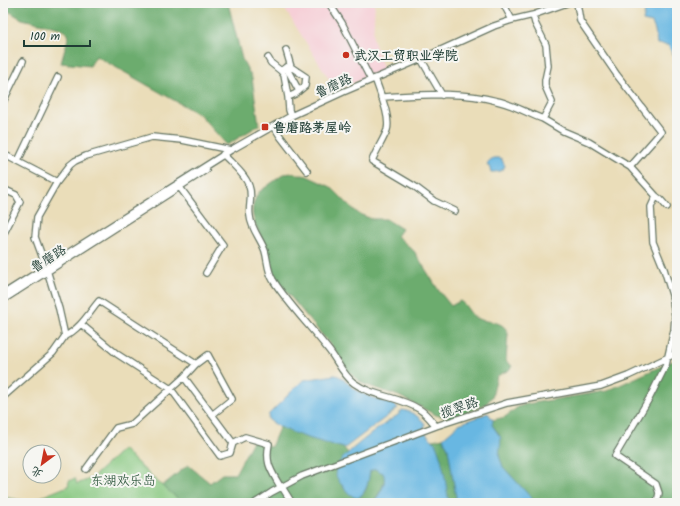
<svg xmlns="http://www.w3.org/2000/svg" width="680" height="506" viewBox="0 0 680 506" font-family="Kalam,'LXGW WenKai TC',sans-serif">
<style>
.built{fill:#f6cfd7}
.green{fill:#86c77f;stroke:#52825a}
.forest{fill:#6cac6e;stroke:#467451}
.water{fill:#67b7e2;stroke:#437a8b}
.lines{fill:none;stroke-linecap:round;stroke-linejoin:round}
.minor-casing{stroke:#667563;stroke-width:8}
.minor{stroke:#fff;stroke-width:5.5}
.poi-dot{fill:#c8321e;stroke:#f6f6f2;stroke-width:1.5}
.labels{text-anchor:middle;stroke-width:4;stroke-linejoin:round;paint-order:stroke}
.poi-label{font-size:13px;font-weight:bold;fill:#1f3d34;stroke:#f6f6f2;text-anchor:start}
.street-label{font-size:13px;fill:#1f3d34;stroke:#f6f6f2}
.park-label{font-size:13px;fill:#396047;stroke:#f6f6f2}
</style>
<rect width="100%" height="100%" fill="#f6f6f2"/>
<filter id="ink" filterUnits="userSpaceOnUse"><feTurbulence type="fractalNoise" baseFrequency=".025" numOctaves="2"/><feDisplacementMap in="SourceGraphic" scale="8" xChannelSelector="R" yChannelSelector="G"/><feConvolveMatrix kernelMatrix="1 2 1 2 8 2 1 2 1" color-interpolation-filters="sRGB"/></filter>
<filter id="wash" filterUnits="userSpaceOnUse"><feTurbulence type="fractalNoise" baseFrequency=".012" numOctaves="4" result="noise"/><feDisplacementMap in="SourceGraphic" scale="16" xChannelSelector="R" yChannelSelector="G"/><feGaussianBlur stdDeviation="0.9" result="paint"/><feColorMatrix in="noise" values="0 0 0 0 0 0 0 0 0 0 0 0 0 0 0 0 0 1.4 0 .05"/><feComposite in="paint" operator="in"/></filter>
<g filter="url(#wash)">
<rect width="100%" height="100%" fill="#eaddb9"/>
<path class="built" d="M281,3H375L373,39L384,71L336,90Z"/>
<path class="green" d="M123,449L153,478L180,500L183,503H3V497L26,501H31L68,486L69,481L75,478L77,484L92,478Z"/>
<path class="forest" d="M3,3H228L242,59L252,78L259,125L227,145L200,115L96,56L90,66L61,63L69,35L60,28L22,19L3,8Z
M292,173L307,176L331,187L352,208L359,214L372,219H386L402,229L397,236L414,251L439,291L451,306L460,301C468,306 470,316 478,319C489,323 503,320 508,333L506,360L507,362L512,366L509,370L497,376L492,397L486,404L455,418H447L436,415L399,396L364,384L354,377L349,372L338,354L280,284C277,280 274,275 272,271C270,264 269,256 267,250C259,229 244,215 259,192L284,174Z
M677,359V503H536L503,467L499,456V434L492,425L493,420L505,417L518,407L527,404L607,391Z
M280,426L305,437L344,448L348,453L337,466C339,484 341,488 356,498C370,495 366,479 371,470C376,468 382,470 384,475L385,478L382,488L373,503H183L180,500L162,486L188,465L210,483L222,474H235L253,441L271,447Z
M443,438L448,448L457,503H449L439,454L433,440Z"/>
<path class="water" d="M652,3H677V61L668,45L657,44L655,30L652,23L643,21L645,11Z
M493,158H501L505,166C502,172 497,172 491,172L489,166H487L488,162Z
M335,375C343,376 349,386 356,390C367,397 382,401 395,405L398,408L346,447L344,448C322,442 284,433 268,419L269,414L300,383L304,380Z
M402,410C411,411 420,417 425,424C422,437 433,436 437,447C444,464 446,486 449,503H373C379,495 388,483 383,473L375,469L370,471C368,481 368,491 358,498C351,497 346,491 342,485C338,481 334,474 336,468C340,455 385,423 398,415Z
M488,413L493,420L492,425L501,438L499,456L503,467L536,503H457L448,448L443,438L459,424Z"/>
</g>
<g filter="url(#ink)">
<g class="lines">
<defs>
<path id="minor" d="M329,3L342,23L371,80
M503,3L512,20
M577,3L580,21L617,75L661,132L630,167L656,196L651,207L653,242L664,269L672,295L675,316L674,330L666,365L650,397L615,456L656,484L659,493L657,503
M533,15L535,23L546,45L548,66L545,80V86L552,102L543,119L563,131L589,142L630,167
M286,50L291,67
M268,58L271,63L281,71L284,75L288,97L289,110L291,116
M421,59L442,95
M286,67H291L306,77L305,86L299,91
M281,71L286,67L299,91L295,94L288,97
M375,78C379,91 391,117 387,130C384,139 376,150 372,161L414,186L434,201L455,211
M381,97C420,95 460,91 497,101C512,104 529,114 543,119
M3,102L23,61
M274,126L280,136L307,171
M3,154L57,182
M223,154C232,164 245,174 249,186C253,196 248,206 250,216C251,229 261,239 265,251C268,261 267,270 273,280C289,305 310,326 328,349C337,360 343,375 354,383C373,397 399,396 419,409C426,413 431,420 436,426
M18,161L58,77
M178,185L223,245L206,273
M3,189L16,195L20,202L3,235
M656,196L661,200L667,207
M3,294L231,150L291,116L343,92L421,59L494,26L512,20L533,15L567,3
M3,300L206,170
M81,324L117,354L171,389L220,456L230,453L233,443
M65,336C80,329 89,313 99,301L196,364
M184,377L233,443L245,437L269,444C265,464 271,470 281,488
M3,397L53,353L65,336L59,309L46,267L35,237L37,217L57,182L70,165L75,161L86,156L152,137L182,140L231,150
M86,469L116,428L132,424L184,377L196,364L208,355L232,399L212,415
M282,487L292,503
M255,503L272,492L302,476L436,426L507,403L601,386L628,376L677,353"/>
</defs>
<use href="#minor" class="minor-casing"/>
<use href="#minor" class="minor"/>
</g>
</g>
<g class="poi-dot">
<circle cx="346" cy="55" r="4"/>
<rect x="261" y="123" width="8" height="8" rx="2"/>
</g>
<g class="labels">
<g class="poi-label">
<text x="354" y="60">武汉工贸职业学院</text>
<text x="273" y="132">鲁磨路茅屋岭</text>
</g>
<g class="street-label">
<text transform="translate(333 85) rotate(-25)" y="5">鲁磨路</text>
<text transform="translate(48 258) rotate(-33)" y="5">鲁磨路</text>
<text transform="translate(459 407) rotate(-19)" y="5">揽翠路</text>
</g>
<g class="park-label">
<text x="123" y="485">东湖欢乐岛</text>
</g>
</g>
<rect width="680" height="506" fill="none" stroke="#f6f6f2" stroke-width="16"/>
<g transform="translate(42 464) rotate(212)"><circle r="19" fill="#f6f6f2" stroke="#a0aca6"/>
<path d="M0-3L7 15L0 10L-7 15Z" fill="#c8321e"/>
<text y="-6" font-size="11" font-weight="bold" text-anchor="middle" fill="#1f3d34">北</text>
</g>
<path d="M24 40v6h66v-6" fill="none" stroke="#1f3d34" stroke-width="2"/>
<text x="30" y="40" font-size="12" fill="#1f3d34" stroke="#f6f6f2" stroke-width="3" paint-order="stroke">100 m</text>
</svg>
